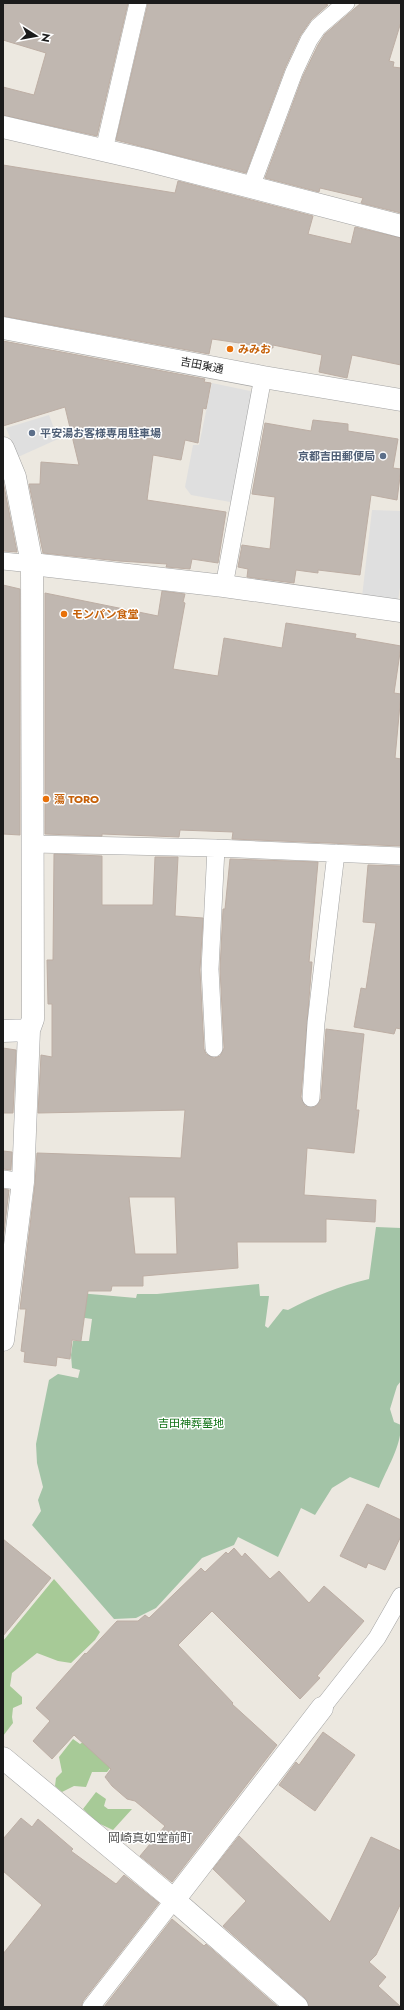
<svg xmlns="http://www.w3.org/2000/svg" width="404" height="2010" viewBox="0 0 404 2010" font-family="Jost,'Noto Sans JP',sans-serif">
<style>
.forest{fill:#a7ca97}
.cemetery{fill:#a3c4a7}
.parking{fill:#dfdfdf}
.building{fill:#c0b7b0;stroke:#bdaea4;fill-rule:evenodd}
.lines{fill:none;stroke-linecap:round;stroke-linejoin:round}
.lane-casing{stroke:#a2a2a2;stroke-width:18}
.street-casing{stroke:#a2a2a2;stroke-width:23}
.lane{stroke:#fff;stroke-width:17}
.street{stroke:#fff;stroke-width:22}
.food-dot{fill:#e8710a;stroke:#fff;stroke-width:1.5}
.service-dot{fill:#5c6f8a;stroke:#fff;stroke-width:1.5}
.labels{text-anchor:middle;stroke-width:3;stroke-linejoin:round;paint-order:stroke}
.food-label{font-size:11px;font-weight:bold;fill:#c56008;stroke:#fff;text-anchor:start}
.street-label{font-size:11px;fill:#1b1b1b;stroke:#fff}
.service-label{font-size:11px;font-weight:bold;fill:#4e5e75;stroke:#fff;text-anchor:start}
.park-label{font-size:11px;fill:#107216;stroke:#fff}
.neighbourhood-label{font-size:12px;fill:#4e4e4e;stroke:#fff}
</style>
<rect width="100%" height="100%" fill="#ece8e0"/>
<path class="forest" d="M54,1579L100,1632L95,1640L71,1663L58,1661L37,1653L12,1673L10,1686L22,1697V1704L13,1708L12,1717L13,1723L3,1736V1641Z
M73,1739L80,1744L83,1742L126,1748L107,1772H92L86,1787L74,1786L62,1792L55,1786L56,1778L62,1772L59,1757Z
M96,1792L106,1799L104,1806L108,1809H132L113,1830L98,1823L83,1809Z"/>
<path class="cemetery" d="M376,1227L401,1228V1381L397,1386L390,1409L394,1422L401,1425C401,1447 387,1468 379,1488L350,1477L332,1488L315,1515L301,1508L278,1557L238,1537L234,1545L202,1558L156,1608L136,1618L114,1619L32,1525L41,1511L38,1500L43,1487L37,1463L36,1444L49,1380L58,1374L78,1378L80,1370L72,1368L71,1355L73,1341H89L92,1319L65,1315L67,1292L136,1298L137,1294H157L259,1284L260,1296H269L265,1326L268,1328L283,1309L288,1310C314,1296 340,1286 369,1279Z"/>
<path class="parking" d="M212,383L255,392L236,503L191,495L185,487L193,445H199Z
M49,415L58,439L18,457L6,428Z
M372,510L401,511V580L398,601L362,597Z"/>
<path class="building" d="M3,3H128L97,136L3,115V87L34,95L46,53L3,40Z
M148,3H322L328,5L311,20L300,36L285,68L246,173L116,140Z
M361,3H401V22L389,61L394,62L393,67L401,68V213L361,203L363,198L320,188L319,192L265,178L303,76L318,45L325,34Z
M3,165L175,193L178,181L313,216L308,234L351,244L355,227L401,238V365L352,355L347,378L319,372L322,355L273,345V348L212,339L209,354L3,316Z
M3,341L205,379L204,382L211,383L206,409L203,408L198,443L185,440L181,460L153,455L147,500L226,512L218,563L192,559L190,569L166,567L167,564L119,561L43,553L29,484H40L41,462L79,465L65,407L3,426Z
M313,420L348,424V431L398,439L393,468L401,469L397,500L371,495L360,575L318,570V573L296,570L294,583L247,577L248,569L238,567L242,545L270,549L275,497L252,494L265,423L311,431Z
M3,481L17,552L3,551Z
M3,585L20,589V835L3,834Z
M162,591L185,594L183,602L185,603L173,669L218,676L224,638L282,648L286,623L356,634L355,638L401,646L394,693L401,694L395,758L401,759V846L232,839L233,832L180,830L179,837L102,834V836L45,834V593L158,616Z
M54,854L102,856V905H153L155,857H178L175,916L203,918L200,970L204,1049L206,1054L214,1058L220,1056L224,1048L220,969L223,909H225L230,859L318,862L309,962H312L301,1097L305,1106L315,1107L321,1099L326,1029L364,1034L356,1110H359L354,1153L307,1148L304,1195L376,1200L375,1222L326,1219V1242H237L238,1268L143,1276V1286H112L111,1291H88L81,1341L72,1340L70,1359L57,1357L56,1366L24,1362L25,1352L21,1351L26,1309H20L35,1184L37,1153L181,1158L185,1110L38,1113L41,1055L52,1057V1004H48L47,960H53ZM129,1197H175L177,1254H135Z
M368,865L401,866V1029L396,1028L394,1034L354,1027L361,988L366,989L376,923L363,922Z
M3,1048L16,1050L13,1113H3Z
M3,1151L12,1152L11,1170L3,1169Z
M3,1189L9,1190L3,1240Z
M367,1504L401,1520V1536L385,1570L368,1563L366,1568L340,1556Z
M3,1539L51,1578L3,1636Z
M234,1548L242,1557L245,1553L270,1579L279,1571L309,1603L324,1586L364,1621L317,1676L320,1678L300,1699L212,1611L178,1645L233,1703L232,1704L277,1745L172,1882L140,1856L165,1826L135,1801L127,1799L112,1786L105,1777L111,1769L74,1735L52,1759L33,1741L50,1721L36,1708L85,1653L86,1654L117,1621H138L145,1615L149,1618L201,1568L205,1572L226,1552L228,1554Z
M323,1732L355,1755L315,1811L279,1785L296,1762L299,1765Z
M21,1818L32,1827L38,1819L73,1849L71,1851L116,1884L124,1875L159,1903L83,2001L81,2007H3V1954L42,1905L3,1871V1839Z
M239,1836L330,1922L371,1837L401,1851V1903L376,1955L369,1962L386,1977L378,1986L401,2007H309L305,1998L223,1926L246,1901L213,1869Z
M172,1919L204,1946L206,1944L278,2007H104Z"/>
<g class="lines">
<defs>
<path id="lane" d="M104,150L138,3
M251,187L294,72L309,40L318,27L346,3
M3,561L32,564
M224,586L263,377
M33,844L216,848L401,856
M214,1048L210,969L216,848
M311,1098L316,1023L336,853
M3,1179L23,1182
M322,1708L377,1638L401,1596
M91,2007L174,1900"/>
<path id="street" d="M3,127L146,160L401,226
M3,328L263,377L401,400
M3,448L15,477L32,564L33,1019L29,1030L23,1182L3,1340
M32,564L224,586L401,611
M3,1031L29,1030
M3,1758L174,1900L297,2007
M174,1900L322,1708"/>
</defs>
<use href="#lane" class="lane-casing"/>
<use href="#street" class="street-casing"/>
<use href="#lane" class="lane"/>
<use href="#street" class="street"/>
</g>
<g class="food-dot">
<circle cx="230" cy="349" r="4"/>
<circle cx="64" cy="614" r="4"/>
<circle cx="46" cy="799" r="4"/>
</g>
<g class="service-dot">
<circle cx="32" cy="433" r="4"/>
<circle cx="383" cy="456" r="4"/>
</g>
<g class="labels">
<g class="food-label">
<text x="238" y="353">みみお</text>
<text x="72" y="618">モンパン食堂</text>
<text x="54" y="803">蕩 TORO</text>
</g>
<g class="street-label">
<text transform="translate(202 365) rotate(11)" y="4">吉田東通</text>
</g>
<g class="service-label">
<text x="40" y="437">平安湯お客様専用駐車場</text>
<text x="375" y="460" text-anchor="end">京都吉田郵便局</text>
</g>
<g class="park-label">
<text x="191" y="1427">吉田神葬墓地</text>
</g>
<g class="neighbourhood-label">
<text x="150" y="1842">岡崎真如堂前町</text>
</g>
</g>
<rect width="404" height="2010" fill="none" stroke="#1b1b1b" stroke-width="8"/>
<g transform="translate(36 36) rotate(101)" stroke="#ffffff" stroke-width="3" paint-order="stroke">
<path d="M0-3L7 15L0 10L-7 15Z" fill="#1b1b1b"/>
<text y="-6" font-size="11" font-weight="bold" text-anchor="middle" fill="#1b1b1b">N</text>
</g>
</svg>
